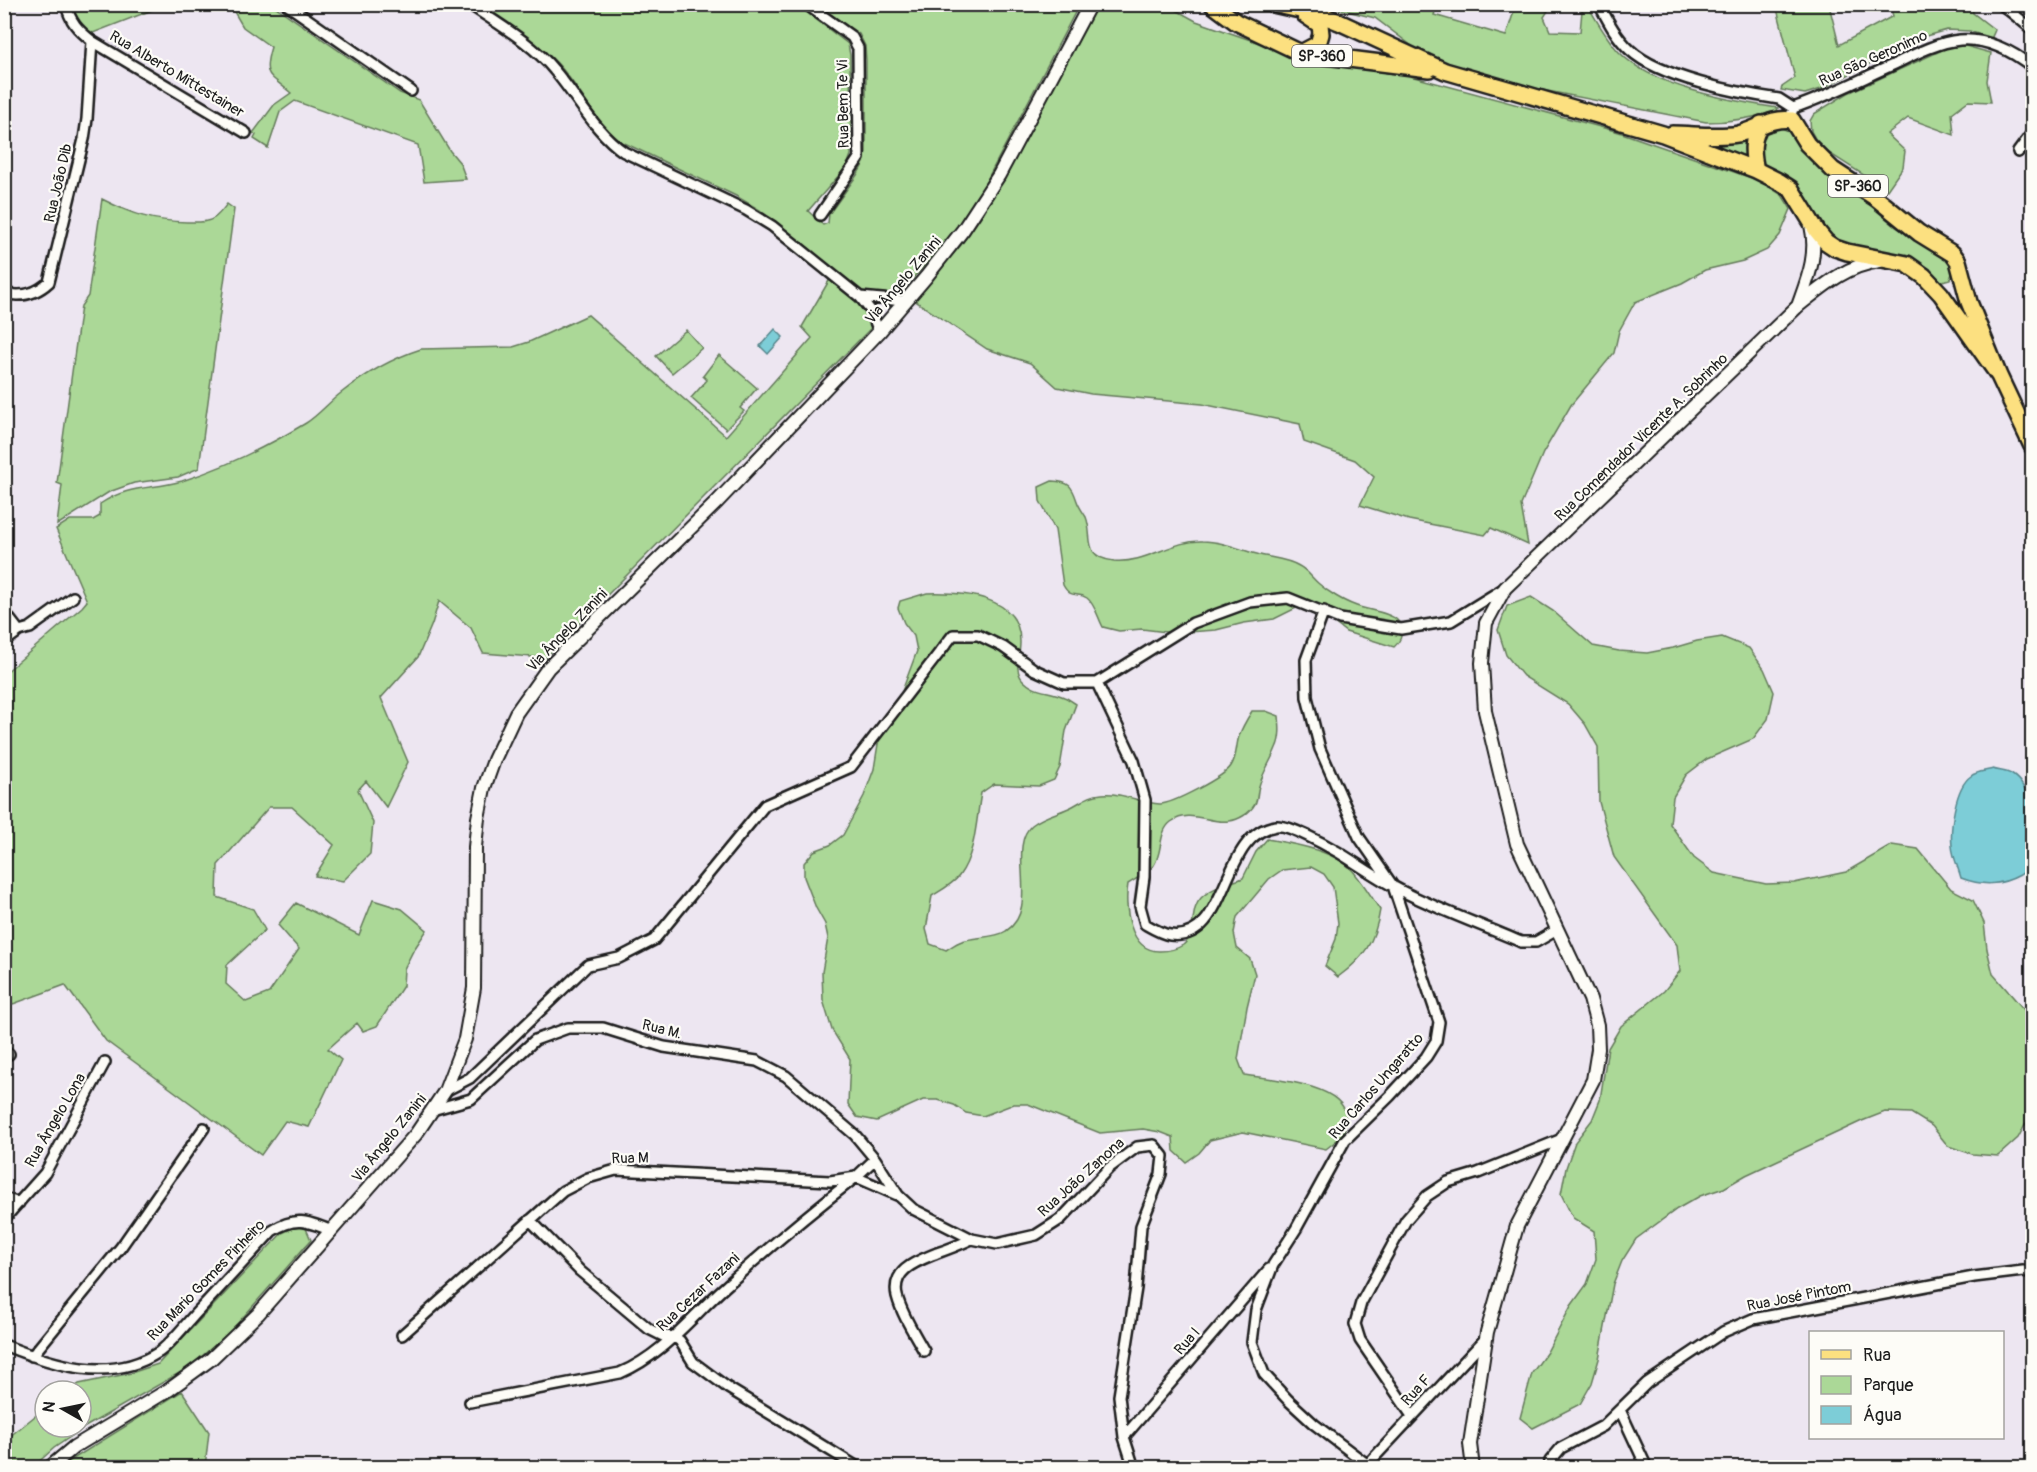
<svg xmlns="http://www.w3.org/2000/svg" width="2037" height="1472" viewBox="0 0 2037 1472" font-family="Pangolin,sans-serif">
<style>
.green{fill:#abd897;stroke:#647a5a;stroke-width:1.5}
.water{fill:#7dcdd7;stroke:#56868c;stroke-width:1.5}
.lines{fill:none;stroke-linecap:round;stroke-linejoin:round}
.minor-casing{stroke:#1c1c1c;stroke-width:14}
.tertiary-casing{stroke:#1c1c1c;stroke-width:16}
.primary-casing{stroke:#1c1c1c;stroke-width:20}
.minor{stroke:#fdfcf7;stroke-width:9}
.tertiary{stroke:#fdfcf7;stroke-width:12}
.primary{stroke:#fce080;stroke-width:15}
.labels{text-anchor:middle;stroke-width:4.5;stroke-linejoin:round;paint-order:stroke}
.shield{fill:#fdfcf7;stroke:#605f5e;stroke-width:1.5}
.shield-label{font-size:14px;font-weight:bold;fill:#1c1c1c}
.street-label{font-size:15px;fill:#1c1c1c;stroke:#fdfcf7}
</style>
<rect width="100%" height="100%" fill="#ede6f1"/>
<filter id="ink" filterUnits="userSpaceOnUse"><feTurbulence type="fractalNoise" baseFrequency=".0167" numOctaves="2"/><feDisplacementMap in="SourceGraphic" scale="12" xChannelSelector="R" yChannelSelector="G"/><feConvolveMatrix kernelMatrix="1 2 1 2 8 2 1 2 1" color-interpolation-filters="sRGB"/></filter>
<g filter="url(#ink)">
<path class="green" d="M73,5H165L93,33C80,26 75,19 73,5Z
M230,5H273L400,93L419,100L450,151L460,163L466,179L424,182L418,145L295,101L280,112L268,148L254,139L256,135L253,133L274,105L291,93C269,74 262,77 271,47L243,27Z
M479,5H797L848,44L850,55L851,155L847,166L808,211L823,225L828,223L829,214L857,175L864,163L866,152V60L865,46L859,34L818,5H1079L979,195L957,228L907,285L898,294H873L861,293L760,210L736,196L616,139C592,117 579,86 557,63C535,40 505,23 479,5Z
M1097,5H1167L1196,21L1285,52L1353,68L1399,73L1619,132L1760,181L1782,195L1791,209L1780,235L1767,250L1743,261L1705,270L1682,283L1635,302L1619,331L1614,353L1571,405L1543,453L1521,505L1528,545L1491,528L1485,535L1409,520L1360,505L1374,477L1355,460L1304,442L1300,424L1202,404L1091,394L1057,387L1030,363L987,349L914,300L961,245L984,212L1085,22Z
M1323,5H1437L1434,15L1506,36L1516,5H1529L1548,11L1544,17L1550,31L1580,32L1582,11L1588,6C1597,21 1606,38 1619,52C1652,87 1731,101 1778,108L1777,111C1754,118 1731,122 1706,122L1445,71L1375,18Z
M1776,5H1829L1839,45L1893,16L1890,5H1972L1973,13L1995,30L1991,39L1970,31L1947,30L1919,38L1821,89L1805,94L1781,90L1782,87L1795,78Z
M1962,45L1991,53L1987,81L1991,102L1968,101L1952,113L1954,135L1908,118L1887,134L1905,151L1903,167L1887,190L1829,153L1816,140L1811,131L1810,121L1814,114L1848,93L1951,46Z
M1780,127L1794,134L1804,153L1828,177L1870,205L1896,227L1949,258L1954,268L1950,279L1939,282L1834,241L1761,162L1757,146L1764,131Z
M1752,131L1750,160L1711,143Z
M102,199C133,215 153,221 187,222C196,222 207,223 214,218C219,215 223,209 227,204L234,209L199,468L178,477L134,483L109,492L57,525L62,485L57,483L81,306L88,296Z
M830,279C849,295 866,303 871,328L545,658L483,653L471,628L439,601L432,624L418,657L381,698L408,762L386,807L366,781L358,790L373,823L370,854L343,881L315,876L334,845L292,807H269L218,865L217,897L253,909L265,930L227,965L226,984L246,1002L269,993L299,949L278,925L296,903L359,935L373,900L402,909L427,930L413,951L404,969L403,986L377,1026L363,1031L357,1023L328,1049L341,1060L309,1127L285,1121L261,1155L106,1041L65,985L5,1007V673L82,607L87,601L56,529L70,520H93L100,516V504C129,484 152,490 182,481C225,467 268,446 306,423C319,415 329,402 341,393C364,375 393,358 421,349L513,347L529,342L588,315L726,436L812,338L802,327Z
M686,330L702,348L672,373L656,356Z
M719,355L757,388L740,408L744,411L726,429L691,398L707,380L703,376Z
M1052,481C1070,482 1072,486 1077,501C1079,507 1083,512 1086,517C1094,537 1081,557 1114,561C1145,564 1172,540 1202,541C1222,541 1241,550 1260,555C1272,558 1288,559 1299,566C1307,570 1312,578 1319,584C1328,592 1343,601 1354,605C1364,610 1390,612 1397,620C1405,629 1402,640 1394,647L1346,632L1325,616L1306,607H1298L1274,619L1244,623L1216,630L1175,633L1142,629L1119,631L1103,627C1098,618 1095,604 1087,598C1077,591 1071,600 1063,585L1055,530L1040,501L1039,487Z
M927,593C963,592 1021,595 1020,643C1020,655 1014,669 1022,679C1034,693 1049,690 1064,697C1068,698 1072,702 1076,704L1066,731L1060,767L1054,780L1039,786L994,784L981,793C976,820 976,853 959,876C953,884 940,891 932,896L926,929L930,944L946,950C951,947 956,943 962,941C974,937 996,938 1006,931C1041,909 1006,847 1032,825C1045,815 1060,813 1073,806C1084,800 1090,795 1102,794C1123,792 1140,803 1160,804C1172,804 1224,777 1231,766C1237,757 1236,745 1239,736C1242,727 1247,719 1252,711H1266L1279,716C1280,726 1281,738 1276,748C1271,761 1263,772 1259,786C1257,792 1258,799 1255,804C1250,813 1239,820 1229,821C1209,824 1190,808 1171,822C1158,832 1163,852 1154,865C1149,872 1136,879 1128,884C1124,906 1129,952 1160,951C1167,951 1177,949 1183,945C1197,934 1189,910 1201,898C1212,887 1230,883 1243,878L1256,852L1267,839C1294,844 1334,850 1353,871C1363,883 1372,897 1380,910C1375,942 1364,958 1338,977L1325,966L1336,939L1338,923L1333,887L1324,874L1311,867L1282,870L1269,879L1237,917L1234,933L1237,948L1250,959L1255,974L1247,1007L1238,1059L1244,1075C1269,1079 1343,1083 1346,1116C1348,1132 1338,1140 1326,1149L1243,1132L1210,1140L1199,1153L1186,1162L1174,1151L1173,1137L1160,1132L1143,1129L1100,1133L1028,1104H1014L983,1116L966,1113L954,1105L938,1100H923L877,1121L857,1117L848,1104L850,1059L832,1030L823,1000L822,972L828,938L825,924L816,908L804,877V863L814,851L830,845L843,835L864,796L874,769L882,719L901,694L917,651L914,636L904,623L898,608L900,601Z
M1531,597L1553,611L1593,646L1619,651L1647,653L1673,648L1697,641L1722,637L1749,648L1764,669L1774,692L1768,719L1753,739L1707,759L1686,775L1673,797L1670,824L1694,858L1714,873L1766,884L1794,883L1846,872L1892,845L1918,849L1951,889L1973,900L1984,923L1987,949L1993,974L2026,1012L2032,1027V1112L2018,1138L1998,1156L1972,1154L1948,1146L1932,1126L1911,1113L1885,1112L1862,1121L1746,1175L1724,1188L1700,1196L1677,1209L1636,1239L1622,1261L1613,1284L1599,1359L1592,1383L1580,1404L1533,1428L1520,1418L1532,1373L1547,1352L1571,1306L1587,1284L1596,1259L1594,1231L1573,1218L1561,1194L1566,1168L1575,1142L1592,1120L1600,1100L1608,1048L1621,1026L1664,991L1680,971L1677,945L1614,857L1599,802L1598,747L1585,724L1568,704L1523,676L1506,655L1498,630L1507,606Z
M305,1226L311,1240L230,1332L188,1368L85,1427L54,1448L33,1467H5L4,1441L45,1408V1427H81V1391H70L79,1384L131,1373L158,1364L282,1233L293,1228Z
M182,1391L209,1432L205,1467L149,1468L137,1465L134,1468L60,1467Z"/>
<path class="water" d="M775,329L783,337L768,354L760,346Z
M1993,769C1998,771 2006,771 2011,774C2037,790 2032,834 2032,861C2031,868 2026,871 2020,875C2000,886 1982,886 1961,878C1958,867 1953,857 1952,846C1950,828 1955,787 1971,776C1976,772 1986,771 1993,769Z"/>
<g class="lines">
<defs>
<path id="minor" d="M66,4C70,22 78,30 92,41L246,133
M286,4L411,91
M469,4C498,24 532,43 554,70C578,98 594,131 624,152L746,210L772,226L860,297L871,311L879,332
M806,4L852,37L858,48L859,158L820,215
M1599,4C1608,21 1616,37 1630,50C1660,78 1739,93 1779,99L1793,108L1792,112
M2001,4L2032,29
M1793,108C1828,96 1861,79 1895,64C1915,54 1938,42 1960,40C1986,38 2013,51 2032,67
M2018,152L2032,133
M4,293C22,298 36,294 49,282L84,139L87,119L92,41
M860,297L904,301
M1324,611L1306,660L1307,697L1320,749L1359,837L1393,886L1439,1022L1436,1041L1426,1057L1390,1096L1345,1140L1296,1229L1273,1265L1256,1310L1252,1342L1264,1374L1288,1400L1314,1424L1372,1468
M4,617L9,618L19,631
M4,642L19,631L30,628L73,597
M1097,683L1134,761L1145,800L1144,877L1140,906L1145,924C1152,928 1162,934 1170,935C1230,943 1219,834 1276,826C1288,824 1326,845 1338,852C1361,866 1384,883 1408,894C1445,912 1484,926 1521,942H1536L1557,930
M4,1056L9,1054
M445,1091L470,1078L588,965L619,958L654,940L765,805L851,767L953,635H978L1003,647L1035,670L1064,683H1097L1193,623L1250,602L1288,598L1340,619L1401,629L1451,621L1503,589
M432,1110L471,1099L535,1040L568,1028H603L664,1047L757,1061L786,1076L855,1135L875,1159L898,1195L913,1209L972,1239L997,1244L1036,1235L1061,1219L1109,1168L1137,1147L1154,1145L1163,1156L1161,1174L1141,1226L1136,1288L1119,1396L1124,1437L1134,1468
M4,1198L19,1203
M4,1219L45,1173L105,1062
M530,1220L580,1271L649,1329L663,1336L675,1337L680,1341L693,1362L728,1388L859,1468
M402,1335L563,1191L588,1178L616,1170L830,1181L856,1177L875,1159
M4,1345C53,1365 110,1384 159,1352C172,1343 188,1321 200,1309C224,1283 248,1257 272,1231C295,1216 307,1221 332,1231
M924,1351C914,1333 902,1315 897,1296C891,1269 918,1261 937,1253C949,1249 961,1244 972,1239
M32,1356L121,1247L204,1128
M470,1402L620,1373C663,1355 692,1316 726,1286C768,1248 811,1212 856,1177L897,1195
M1620,1410L1647,1468
M1412,1416L1360,1340L1355,1324L1361,1303L1406,1220L1427,1196L1448,1182L1478,1173L1562,1139
M1124,1437L1269,1269
M1368,1464L1486,1338
M1549,1468L1550,1461L1561,1448L1603,1426L1647,1383L1723,1332L1753,1319L1974,1277L2023,1271L2032,1273"/>
<path id="tertiary" d="M1798,306C1808,278 1818,255 1811,225
M49,1468L74,1447L170,1389L211,1359L258,1314L416,1134L445,1091L465,1039L474,988L475,847L478,818L484,788L494,760L516,713L548,668L717,502L879,332L926,277L963,230L999,175L1090,4
M1473,1468L1470,1444L1487,1332L1517,1226L1593,1080L1598,1049L1597,1025L1590,999L1517,844L1485,711L1482,663L1486,623L1505,588L1798,306C1823,286 1847,265 1880,261"/>
<path id="primary" d="M1212,4L1236,22L1301,53L1429,69
M1273,4L1322,15L1339,22L1445,71L1663,134L1756,170L1780,182L1791,189L1817,231L1826,242L1835,248L1847,252L1907,264L1924,276L1941,294L1999,376
M1301,53L1318,44L1321,34L1320,25L1305,15
M1672,134C1693,134 1717,138 1738,134C1758,129 1771,117 1792,120L1807,144L1833,170L1876,198L1919,233L1953,254L1958,261L1969,302L1999,376L2032,446
M1756,170C1752,153 1751,139 1761,124"/>
</defs>
<use href="#minor" class="minor-casing"/>
<use href="#tertiary" class="tertiary-casing"/>
<use href="#primary" class="primary-casing"/>
<use href="#minor" class="minor"/>
<use href="#tertiary" class="tertiary"/>
<use href="#primary" class="primary"/>
</g>
</g>
<g class="labels">
<g class="shield">
<rect x="1292" y="45" width="60" height="22" rx="4.5"/>
<rect x="1828" y="175" width="60" height="22" rx="4.5"/>
</g>
<g class="shield-label">
<text x="1322" y="61">SP-360</text>
<text x="1858" y="191">SP-360</text>
</g>
<g class="street-label">
<text transform="translate(1873 58) rotate(-24)" y="5">Rua São Geronimo</text>
<text transform="translate(177 74) rotate(31)" y="5">Rua Alberto Mittestainer</text>
<text transform="translate(843 104) rotate(-91)" y="5">Rua Bem Te Vi</text>
<text transform="translate(58 183) rotate(-77)" y="5">Rua João Dib</text>
<text transform="translate(903 280) rotate(-50)" y="5">Via Ângelo Zanini</text>
<text transform="translate(1641 437) rotate(-44)" y="5">Rua Comendador Vicente A. Sobrinho</text>
<text transform="translate(567 630) rotate(-46)" y="5">Via Ângelo Zanini</text>
<text transform="translate(662 1029) rotate(14)" y="5">Rua M.</text>
<text transform="translate(1376 1086) rotate(-49)" y="5">Rua Carlos Ungaratto</text>
<text transform="translate(55 1120) rotate(-60)" y="5">Rua Ângelo Lona</text>
<text transform="translate(389 1138) rotate(-51)" y="5">Via Ângelo Zanini</text>
<text transform="translate(630 1158) rotate(-1)" y="5">Rua M</text>
<text transform="translate(1081 1177) rotate(-42)" y="5">Rua João Zanona</text>
<text transform="translate(206 1280) rotate(-46)" y="5">Rua Mario Gomes Pinheiro</text>
<text transform="translate(698 1292) rotate(-43)" y="5">Rua Cezar Fazani</text>
<text transform="translate(1799 1296) rotate(-11)" y="5">Rua José Pintom</text>
<text transform="translate(1187 1341) rotate(-49)" y="5">Rua I</text>
<text transform="translate(1416 1390) rotate(-47)" y="5">Rua F</text>
</g>
</g>
<rect width="2037" height="1472" fill="none" stroke="#fdfcf7" stroke-width="24"/>
<rect x="12" y="12" width="2013" height="1448" fill="none" stroke="#1c1c1c" stroke-width="2" filter="url(#ink)"/>
<rect x="1809" y="1331" width="195" height="108" fill="#fdfcf7" stroke="#a3a29f" stroke-width="1.5"/>
<rect x="1821" y="1350" width="30" height="9" fill="#fce080" stroke="#a3a29f" stroke-width="1.5"/>
<text x="1863" y="1361" font-size="18" fill="#1c1c1c">Rua</text>
<rect x="1821" y="1376" width="30" height="18" fill="#abd897" stroke="#a3a29f" stroke-width="1.5"/>
<text x="1863" y="1391" font-size="18" fill="#1c1c1c">Parque</text>
<rect x="1821" y="1406" width="30" height="18" fill="#7dcdd7" stroke="#a3a29f" stroke-width="1.5"/>
<text x="1863" y="1421" font-size="18" fill="#1c1c1c">Água</text>
<g transform="translate(63 1409) rotate(279)"><circle r="28" fill="#fdfcf7" stroke="#a3a29f" stroke-width="1.5"/>
<path d="M0-4.5L10 22L0 15L-10 22Z" fill="#1c1c1c"/>
<text y="-9" font-size="16" font-weight="bold" text-anchor="middle" fill="#1c1c1c">N</text>
</g>
</svg>
